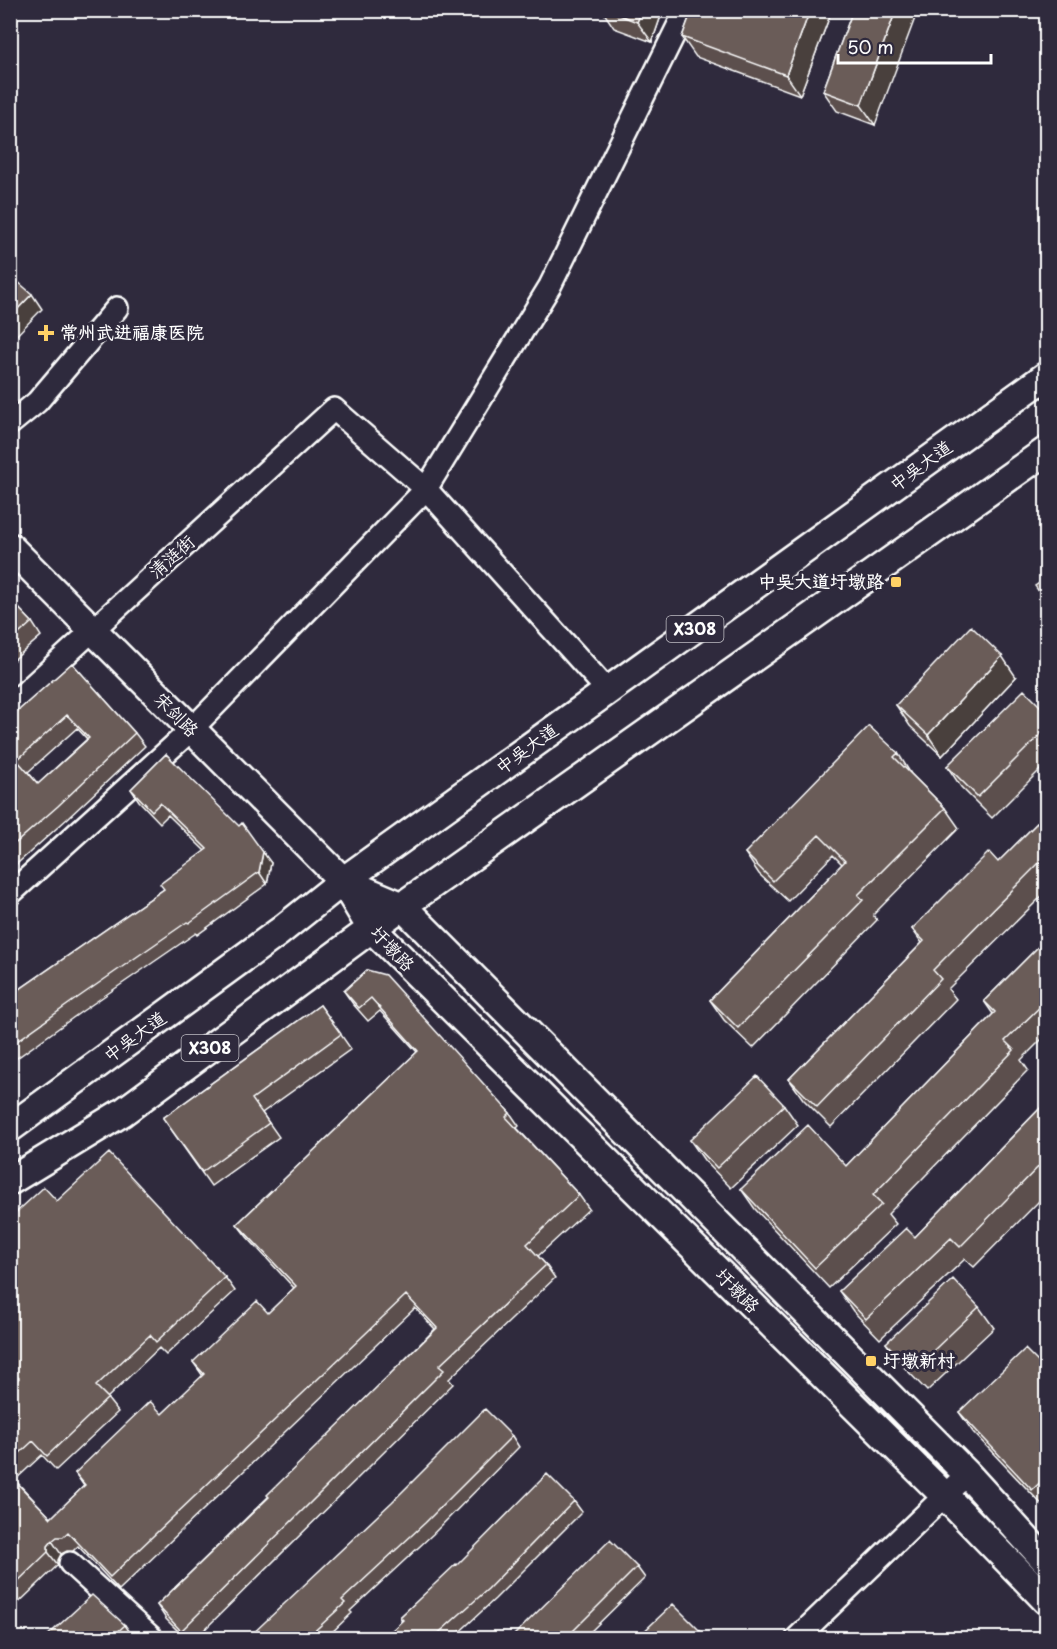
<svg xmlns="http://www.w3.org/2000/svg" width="1057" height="1649" viewBox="0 0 1057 1649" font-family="'Playpen Sans','LXGW WenKai TC',sans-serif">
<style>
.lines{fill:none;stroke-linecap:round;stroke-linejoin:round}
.minor-casing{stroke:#fff;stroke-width:26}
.major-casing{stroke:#fff;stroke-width:32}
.minor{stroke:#2f2a3d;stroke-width:21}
.major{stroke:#2f2a3d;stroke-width:27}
.wall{fill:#5b4f4d;stroke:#fff;stroke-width:1.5;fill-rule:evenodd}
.shaded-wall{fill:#4a403e;stroke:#fff;stroke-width:1.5}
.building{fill:#6a5c59;stroke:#fff;stroke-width:1.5;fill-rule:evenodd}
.poi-dot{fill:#ffd166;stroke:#2f2a3d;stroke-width:2}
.labels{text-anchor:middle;stroke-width:6;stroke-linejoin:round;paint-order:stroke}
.shield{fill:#2f2a3d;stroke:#c1bfc5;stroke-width:1.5}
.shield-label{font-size:16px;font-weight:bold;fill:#fff}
.poi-label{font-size:18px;font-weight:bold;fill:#fff;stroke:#2f2a3d;text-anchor:start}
.street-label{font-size:18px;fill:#fff;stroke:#2f2a3d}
</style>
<rect width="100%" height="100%" fill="#2f2a3d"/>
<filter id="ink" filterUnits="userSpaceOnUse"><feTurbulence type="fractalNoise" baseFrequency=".0167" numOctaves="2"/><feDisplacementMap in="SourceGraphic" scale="12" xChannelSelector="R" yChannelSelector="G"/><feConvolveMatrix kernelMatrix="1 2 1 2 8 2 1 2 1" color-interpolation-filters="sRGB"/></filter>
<g filter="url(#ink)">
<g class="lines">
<defs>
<path id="minor" d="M10,424L37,402L117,308
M10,706L334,409L426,489L608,691
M10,894L191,730L426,489L550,286L686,10
M70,1563L152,1638
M797,1638L967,1474"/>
<path id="major" d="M10,547L343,881L371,928L945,1496L1046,1600
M343,881L402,906L967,1474L1046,1561
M10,1128L279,932L343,881L1046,376
M10,1181L123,1112L402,906L1046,451"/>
</defs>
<use href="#minor" class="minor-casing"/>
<use href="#major" class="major-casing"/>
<use href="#minor" class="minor"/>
<use href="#major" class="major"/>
</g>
<path class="wall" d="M602,10H663L652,42L614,28Z
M692,10H832L800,95L696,57L682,37Z
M853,10L875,125L837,111L823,91Z
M10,599L32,622L41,636L10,663Z
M72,663L135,733L145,746L67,819L10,870V718ZM77,728L87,739L38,784L28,772Z
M1016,677L942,756L910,726L896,705Z
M1047,713V763L992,818L961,787L947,766Z
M898,753L911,774L945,808L959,828L873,915L877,920L753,1048L724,1020L710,1000L842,864L833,855L788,901L759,874L745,853Z
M166,754L271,863L267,884L197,935L196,933L81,1012L10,1063V996L164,889L205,851L168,815L160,823L139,801L131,789Z
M1047,813V891L948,989L956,999L831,1127L803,1099L789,1079L922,943L912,929L998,862Z
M1047,938V1034L1021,1060L1028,1070L888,1214L896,1224L829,1288L755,1209L741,1189L846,1166L993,1014L984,1001Z
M367,970L510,1113L519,1126L517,1128L579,1195L589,1209L538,1256L546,1265L555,1278L449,1379L453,1384L196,1638H185L166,1619L157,1605L268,1497L435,1329L415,1308L119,1590L78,1546L73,1551H67L61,1554L58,1560V1565L10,1611V1387L16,1381L10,1376V1218L57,1201L225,1277L235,1291L166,1355L159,1348L107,1398L118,1412L56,1470L42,1455L15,1480L51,1518L84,1486L75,1473L162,1414L203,1376L193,1362L268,1313L294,1288L247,1237L237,1224L417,1052L380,1011L368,1021L353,1004L344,991Z
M320,1005L351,1049L262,1113L279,1137L211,1186L163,1118Z
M1047,1101V1193L974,1267L965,1259L880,1339L853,1311L839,1291L915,1237Z
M784,1105L798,1125L731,1188L704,1160L690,1140Z
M979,1307L994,1328L927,1391L900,1363L886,1343Z
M1047,1371V1510L973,1432L959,1412Z
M512,1436L519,1447L433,1534L350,1611L352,1613L326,1638H248Z
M574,1501L582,1512L495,1599L453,1638H384L402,1621L400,1617L457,1565Z
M637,1567L645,1578L584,1638H511Z
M125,1625L134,1638H45Z
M700,1631L705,1638H637Z"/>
<path class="shaded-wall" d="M642,10H663L652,42L637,22Z
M810,10H832L800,95L786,75Z
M896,10H918L875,125L861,105Z
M32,294L42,309L10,342V317Z
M1002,656L1016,677L942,756L928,735Z
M263,852L271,863L267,884L259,872Z
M52,1541L61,1554L58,1560V1565L48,1552V1546Z"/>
<path class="building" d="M607,10H642L637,22Z
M692,10H810L786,75L682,37Z
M853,10H896L861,105L823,91Z
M10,275L32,294L10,317Z
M1047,578V603L1035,586Z
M10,599L32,622L10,642Z
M971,626L1002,656L928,735L896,705Z
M72,663L135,733L58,806L10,848V718ZM67,715L89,738L38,784L17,760Z
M1024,690L1047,713V728L978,797L947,766Z
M869,726L898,753L894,757L945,808L858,895L863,900L738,1028L710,1000L845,861L819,835L773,881L745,853Z
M166,754L239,826L242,823L263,852L259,872L189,923L187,922L73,1001L10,1046V996L164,889L160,884L207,849L160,803L152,811L131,789Z
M1047,813V869L1040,862L933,970L941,979L817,1107L789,1079L924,941L912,929L989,852L998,862Z
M1047,938V1000L1005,1041L1014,1050L873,1195L882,1204L815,1268L741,1189L808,1125L846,1166L995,1012L984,1001Z
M367,970L385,975L510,1113L506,1117L579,1195L527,1244L546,1265L439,1366L444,1370L181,1631L157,1605L269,1497L267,1495L437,1328L406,1295L110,1577L68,1532L63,1537H57L52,1541L48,1546V1552L10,1589V1476L51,1518L85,1485L75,1473L150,1401L162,1414L204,1374L193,1362L257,1301L268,1313L296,1286L237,1224L418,1051L371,998L359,1008L344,991Z
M320,1005L341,1034L252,1099L269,1123L202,1172L163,1118Z
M757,1076L784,1105L717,1168L690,1140Z
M1047,1101V1158L960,1247L951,1238L866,1319L839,1291L906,1228L915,1237Z
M109,1153L225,1277L156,1342L150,1335L96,1386L108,1398L47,1456L33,1441L10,1462V1387L19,1378L10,1371V1218L44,1187L57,1201Z
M953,1279L979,1307L912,1371L886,1343Z
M1025,1349L1047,1371V1476L1032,1490L959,1412Z
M485,1409L512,1436L425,1523L342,1600L345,1603L307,1638H248L392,1502Z
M547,1474L574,1501L488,1589L433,1638H384L403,1620L400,1617L456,1564L457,1565Z
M610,1540L637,1567L566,1638H511Z
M92,1595L125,1625L111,1638H45Z
M673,1604L700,1631L692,1638H637Z"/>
</g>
<g class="poi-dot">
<path d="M43 324h6v6h6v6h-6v6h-6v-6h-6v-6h6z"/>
<rect x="890" y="576" width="12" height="12" rx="3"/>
<rect x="865" y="1355" width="12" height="12" rx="3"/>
</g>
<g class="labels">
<g class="shield">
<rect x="666.5" y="616" width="57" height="26" rx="4.5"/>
<rect x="181.5" y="1035" width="57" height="26" rx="4.5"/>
</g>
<g class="shield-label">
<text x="695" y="635">X308</text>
<text x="210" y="1054">X308</text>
</g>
<g class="poi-label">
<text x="60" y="339">常州武进福康医院</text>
<text x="884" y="588" text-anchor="end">中吴大道圩墩路</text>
<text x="883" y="1367">圩墩新村</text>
</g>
<g class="street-label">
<text transform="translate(921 466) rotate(-36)" y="6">中吴大道</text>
<text transform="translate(172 557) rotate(-42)" y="6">清涟街</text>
<text transform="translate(176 715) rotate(45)" y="6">宋剑路</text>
<text transform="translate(527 749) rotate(-36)" y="6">中吴大道</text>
<text transform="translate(392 949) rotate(46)" y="6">圩墩路</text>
<text transform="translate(135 1037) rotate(-36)" y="6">中吴大道</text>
<text transform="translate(737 1291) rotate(45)" y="6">圩墩路</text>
</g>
</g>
<rect width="1057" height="1649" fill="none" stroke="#2f2a3d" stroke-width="36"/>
<rect x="18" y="18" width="1021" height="1613" fill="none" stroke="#fff" stroke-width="2" filter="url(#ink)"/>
<path d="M838 54v9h153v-9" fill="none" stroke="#ffffff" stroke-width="3"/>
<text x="847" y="54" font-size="18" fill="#ffffff" stroke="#2f2a3d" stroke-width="4.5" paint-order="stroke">50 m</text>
</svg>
